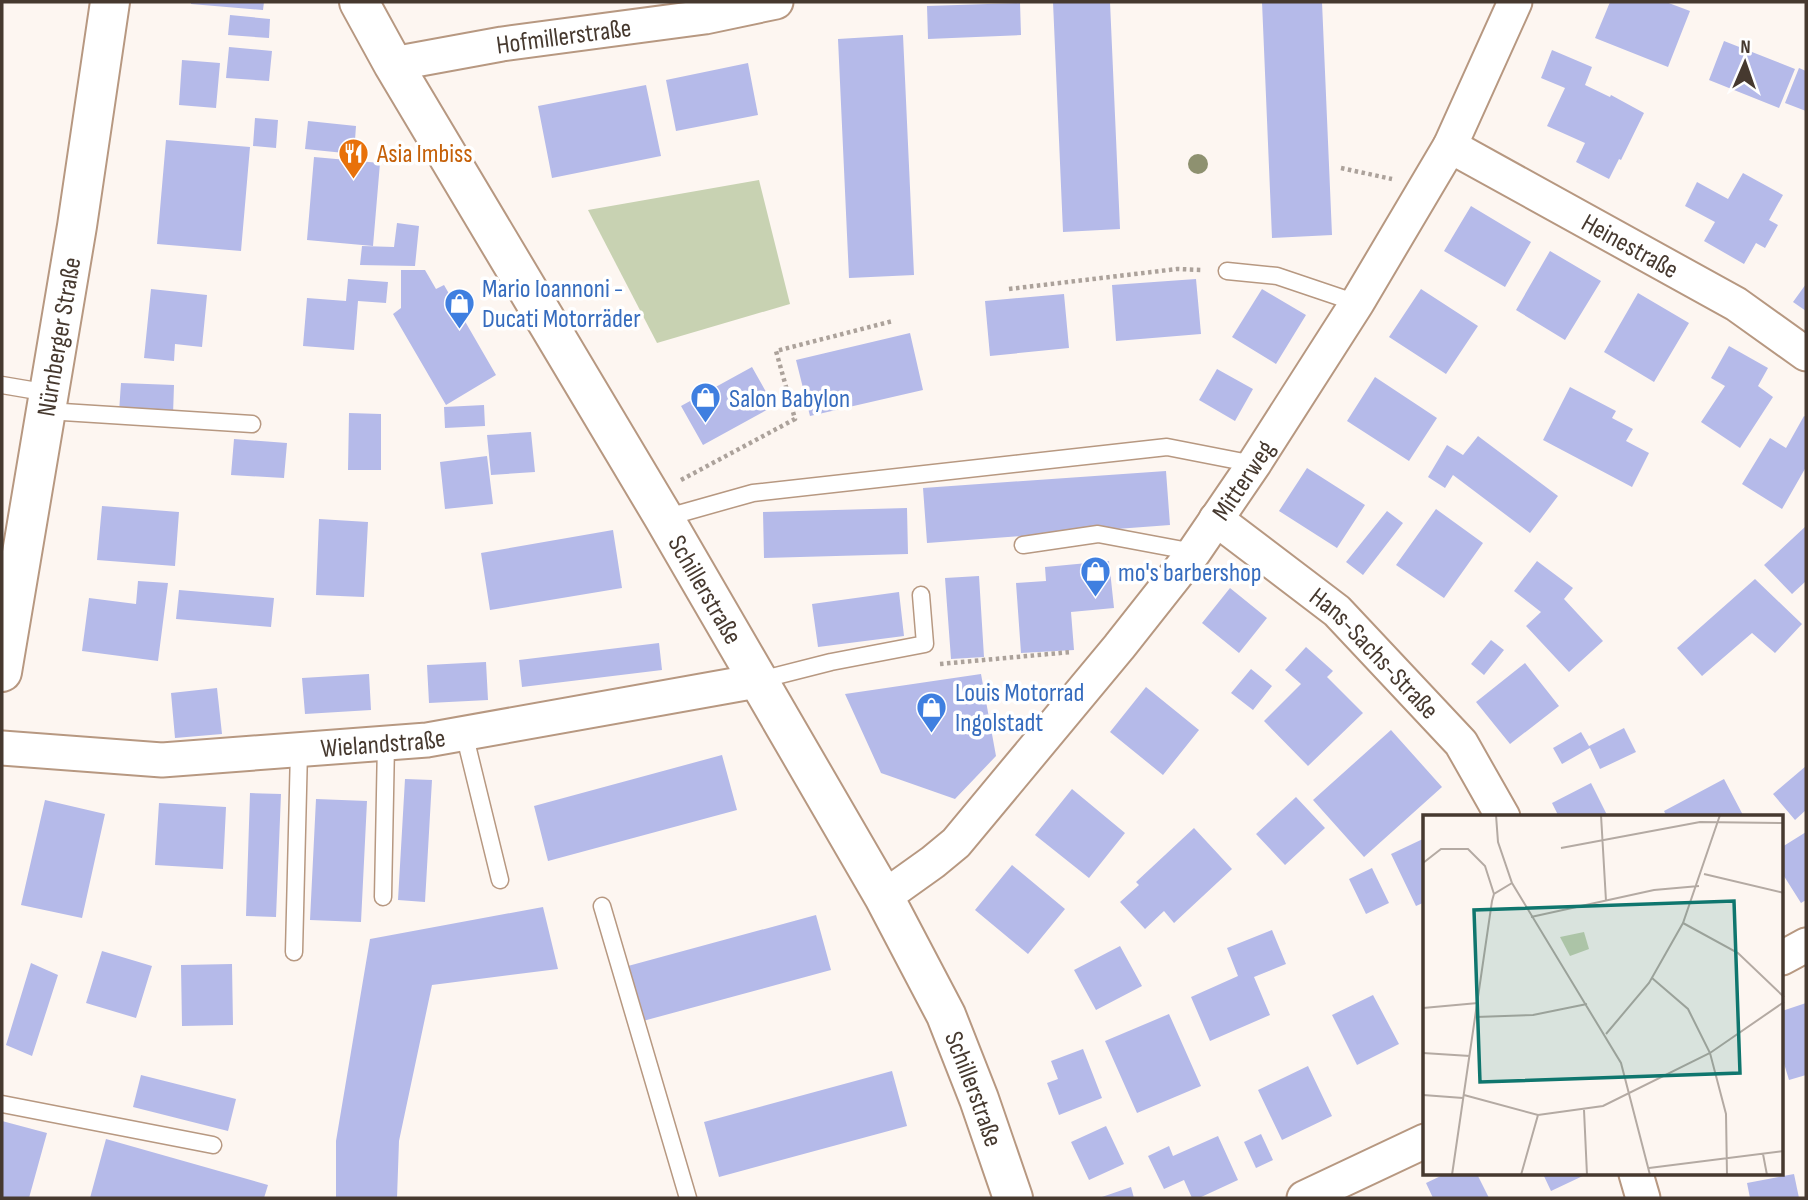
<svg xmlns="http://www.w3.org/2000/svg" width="1808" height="1200" viewBox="0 0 1808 1200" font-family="'Sofia Sans Condensed',sans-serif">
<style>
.green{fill:#c8d2b2}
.building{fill:#b5bae9}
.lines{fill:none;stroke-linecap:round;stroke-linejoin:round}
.lane-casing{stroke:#b79881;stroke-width:19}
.street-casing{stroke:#b79881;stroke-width:37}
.secondary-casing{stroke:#b79881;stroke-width:42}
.path{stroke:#aca29b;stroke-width:4.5;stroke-dasharray:3.5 3.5;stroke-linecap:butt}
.lane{stroke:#fff;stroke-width:16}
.street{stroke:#fff;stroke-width:33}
.secondary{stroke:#fff;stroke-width:38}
.tree{fill:#8e9170}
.labels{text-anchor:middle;stroke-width:7;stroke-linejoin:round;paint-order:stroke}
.street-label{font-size:26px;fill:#46392f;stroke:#fff}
.food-label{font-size:26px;fill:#c56008;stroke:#fff;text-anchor:start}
.shop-label{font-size:26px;fill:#366cbe;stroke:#fff;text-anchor:start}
.inset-road{fill:none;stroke:#b4aaa3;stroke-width:2}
.view{fill:#0f766e;fill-opacity:0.15;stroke:#0f766e;stroke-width:3.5}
.inset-edge{fill:none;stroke:#46392f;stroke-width:3.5}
</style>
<rect width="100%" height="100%" fill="#fdf6f1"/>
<path class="green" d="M759,180L790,304L657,343L588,210Z"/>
<path class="building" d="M191,2H264L263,10L191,4Z
M1053,2H1110L1120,229L1063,232Z
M1262,2H1322L1332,235L1272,238Z
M1610,2H1666L1690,11L1668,67L1595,38Z
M1020,3L1021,35L928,39L927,6Z
M230,15L270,19L269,38L228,35Z
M903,35L914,275L849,278L838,39Z
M1724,41L1795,69L1779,108L1709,80Z
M229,47L272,51L269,81L226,78Z
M1552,50L1592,67L1585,85L1610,97L1611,95L1644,113L1621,160L1619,159L1609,179L1576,162L1585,143L1547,126L1565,88L1541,78Z
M182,60L220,63L216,108L179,105Z
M748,63L758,115L676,131L666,80Z
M1799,68L1806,71V111L1785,103Z
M646,85L661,156L552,178L538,106Z
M255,118L278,120L276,148L253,146Z
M308,121L356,126L354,154L305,149Z
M166,140L250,147L241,251L157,244Z
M314,157L380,163L373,246L307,240Z
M1743,173L1783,195L1769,220L1778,225L1765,248L1756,243L1744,264L1704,241L1715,222L1685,206L1697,182L1728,199Z
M1471,206L1531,242L1505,287L1444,251Z
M397,223L419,226L415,266L360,265L362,246L394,247Z
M1550,251L1601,281L1565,340L1516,310Z
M401,270H425L436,289L444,285L496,375L446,405L393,314L401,308Z
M348,279L388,282L386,303L358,301L354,350L303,346L307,298L346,301Z
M1196,279L1201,334L1116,341L1112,285Z
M1806,284V311L1793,302Z
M151,289L207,295L202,347L175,344L174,361L144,358Z
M1262,289L1306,315L1276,364L1232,337Z
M1421,289L1478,326L1446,374L1389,337Z
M1638,293L1689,323L1654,382L1604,352Z
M1064,294L1069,348L990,356L985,301Z
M910,333L923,390L810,416L796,360Z
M1729,346L1768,368L1758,386L1773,397L1740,448L1701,422L1725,386L1711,378Z
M752,367L774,406L703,445L681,406Z
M1217,369L1253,389L1235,421L1199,400Z
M1375,377L1437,418L1409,461L1347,421Z
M121,383L174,385L173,415L119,412Z
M1570,387L1616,411L1612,418L1633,429L1626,441L1649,453L1632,487L1543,440Z
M484,405L485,426L445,428L444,407Z
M349,413L381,414V470H348Z
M1804,416L1806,417V467L1782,509L1742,484L1770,438L1786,448Z
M531,432L535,472L491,475L487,435Z
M1478,436L1558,496L1530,533L1453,475L1445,488L1428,477L1447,445L1463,455Z
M234,439L287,443L284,478L231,475Z
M487,456L493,504L445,509L440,462Z
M1307,468L1365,505L1337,548L1279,511Z
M1166,471L1170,525L927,543L923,488Z
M102,506L179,512L175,566L97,560Z
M907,508L908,554L764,558L763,512Z
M1436,509L1483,543L1444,598L1396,565Z
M1387,511L1403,523L1363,575L1346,562Z
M319,519L368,522L364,597L316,595Z
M1806,526V581L1792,594L1764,565Z
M613,530L622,588L490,610L481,553Z
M1109,561L1114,608L1071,612L1074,650L1021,653L1016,583L1046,581L1045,567Z
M1537,561L1573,588L1564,599L1603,641L1569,672L1526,626L1541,612L1514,591Z
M979,576L984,657L951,659L945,578Z
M1755,579L1802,624L1775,653L1752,633L1702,676L1677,648Z
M138,581L168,583L158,661L82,651L89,598L136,604Z
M1230,588L1267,618L1239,653L1202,623Z
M179,590L274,598L271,627L176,619Z
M899,592L904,636L818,647L812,604Z
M1491,640L1504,650L1484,675L1471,664Z
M659,643L662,670L522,687L519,660Z
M1306,647L1333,671L1327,677L1363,713L1308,766L1264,721L1301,684L1285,670Z
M486,662L488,700L429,703L427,665Z
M1525,663L1559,706L1510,744L1476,702Z
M1251,669L1272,686L1253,710L1231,693Z
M369,674L371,710L305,714L302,678Z
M981,674L996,756L955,799L881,773L845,694Z
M1146,687L1199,730L1163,775L1110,732Z
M217,688L222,734L175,738L171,693Z
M1624,728L1636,752L1600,769L1590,748L1562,764L1553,748L1581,732L1589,746Z
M1391,730L1442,787L1364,857L1313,800Z
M722,755L737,810L548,861L534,806Z
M1806,766V810L1795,820L1773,794Z
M405,779L432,780L425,902L398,900Z
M1724,779L1744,817H1667L1664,811Z
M1591,783L1608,817H1559L1552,803Z
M1072,789L1125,833L1089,878L1035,835Z
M250,793L281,794L276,917L246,916Z
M1296,797L1325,828L1285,865L1256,834Z
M316,799L367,801L361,922L310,920Z
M45,800L105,814L82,918L21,905Z
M159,803L226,807L223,869L155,865Z
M1194,828L1232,869L1174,923L1164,911L1145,929L1120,902L1139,885L1136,882Z
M1806,832V900L1801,903L1782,873V847Z
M1425,838V902L1416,906L1391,854Z
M1012,865L1065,909L1028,954L975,910Z
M1372,868L1389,903L1366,914L1349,879Z
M543,907L558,969L432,985L399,1141L397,1198H336V1141L370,939Z
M816,915L831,970L643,1021L628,966Z
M1272,930L1286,964L1254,977L1270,1015L1210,1041L1191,997L1238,976L1227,948Z
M1120,946L1142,986L1096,1010L1074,970Z
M102,951L152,966L136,1018L86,1003Z
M31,963L58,975L32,1056L6,1045Z
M232,964L233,1025L182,1026L181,965Z
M1373,995L1399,1044L1357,1065L1332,1015Z
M1806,1003V1075L1789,1080L1782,1057V1011Z
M1169,1014L1201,1086L1137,1113L1105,1041Z
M1083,1049L1102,1098L1059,1115L1047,1083L1058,1079L1051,1061Z
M1308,1066L1332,1116L1282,1140L1258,1090Z
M892,1071L907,1126L719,1177L704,1122Z
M141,1075L236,1099L228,1131L133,1107Z
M2,1121L47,1133L29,1198H2Z
M1106,1126L1124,1164L1089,1180L1071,1142Z
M1261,1134L1273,1160L1256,1168L1244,1142Z
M1218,1136L1238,1180L1199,1198H1192L1184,1180L1164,1189L1148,1156L1169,1146L1173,1156Z
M106,1139L268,1185L264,1198H90Z
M1445,1174H1477L1489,1198H1433L1426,1183Z
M1543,1174H1587L1551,1191Z
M1794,1174L1799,1198H1750L1747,1183Z
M1131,1187L1134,1198H1099Z"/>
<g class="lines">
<defs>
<path id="lane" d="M1227,271L1277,276L1357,303
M2,385L49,393
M47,411L252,424
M664,518L753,493L1167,447L1254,464
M1023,545L1098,534L1194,552
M760,680L831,662L925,644L921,595
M464,733L500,880
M383,897L386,743
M602,906L688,1198
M294,952L299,750
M2,1104L213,1145"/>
<g id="street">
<path id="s1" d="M393,64L502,44L705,17L776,2"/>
<path id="s2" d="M1450,146L1736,304L1806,354"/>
<path id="s3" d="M1216,519L1337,611L1461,743L1503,817"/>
<path id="s4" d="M2,748L162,760L427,740L757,681"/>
<path id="s5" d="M884,897L933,862L956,843L1119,647L1194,552L1254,464L1357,303L1450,146L1515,2"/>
<path d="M1782,958L1806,945"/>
<path d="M1636,1174L1643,1198"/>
<path d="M1304,1198L1425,1141"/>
</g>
<g id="secondary">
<path id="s6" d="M359,2L393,64L664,518L884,897L946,1015L979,1099L1013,1198"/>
<path id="s7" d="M2,672L77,226L110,2"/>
</g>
</defs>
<use href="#lane" class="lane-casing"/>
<use href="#street" class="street-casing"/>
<use href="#secondary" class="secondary-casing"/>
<path class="path" d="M1341,168L1392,179
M1009,289L1177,269L1203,270
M681,480L795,419L776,351L893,321
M940,664L1071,652"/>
<use href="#lane" class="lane"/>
<use href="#street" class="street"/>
<use href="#secondary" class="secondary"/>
</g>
<circle class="tree" cx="1198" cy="164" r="10"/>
<defs>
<symbol id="restaurant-pin" viewBox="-11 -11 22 30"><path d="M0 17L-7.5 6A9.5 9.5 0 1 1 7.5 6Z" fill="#e8710a" stroke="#fff"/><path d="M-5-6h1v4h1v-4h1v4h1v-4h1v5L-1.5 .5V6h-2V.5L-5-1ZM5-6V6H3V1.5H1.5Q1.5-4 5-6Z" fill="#fff"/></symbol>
<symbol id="shop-pin" viewBox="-11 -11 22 30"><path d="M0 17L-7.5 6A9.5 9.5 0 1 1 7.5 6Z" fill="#3f7fe0" stroke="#fff"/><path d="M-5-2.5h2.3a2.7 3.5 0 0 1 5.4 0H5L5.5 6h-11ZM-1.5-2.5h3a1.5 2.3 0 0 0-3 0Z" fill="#fff"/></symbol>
</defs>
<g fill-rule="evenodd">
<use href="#restaurant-pin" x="336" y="136" width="35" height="47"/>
<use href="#shop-pin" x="442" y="286" width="35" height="47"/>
<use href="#shop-pin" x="688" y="380" width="35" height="47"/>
<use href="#shop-pin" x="1078" y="554" width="35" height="47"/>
<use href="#shop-pin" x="914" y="690" width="35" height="47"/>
</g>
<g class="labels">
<g class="street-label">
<text dy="9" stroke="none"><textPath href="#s1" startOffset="173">Hofmillerstraße</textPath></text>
<text dy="9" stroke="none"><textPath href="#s2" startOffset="206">Heinestraße</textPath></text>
<text dy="9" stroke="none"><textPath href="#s7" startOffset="340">Nürnberger Straße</textPath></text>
<text dy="9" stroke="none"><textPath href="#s5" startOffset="553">Mitterweg</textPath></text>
<text dy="9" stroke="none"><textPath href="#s6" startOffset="682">Schillerstraße</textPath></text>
<text dy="9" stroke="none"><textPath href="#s3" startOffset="208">Hans-Sachs-Straße</textPath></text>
<text dy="9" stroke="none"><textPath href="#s4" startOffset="382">Wielandstraße</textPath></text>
<text dy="9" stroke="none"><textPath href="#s6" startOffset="1250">Schillerstraße</textPath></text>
</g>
<g class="food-label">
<text x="377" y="162">Asia Imbiss</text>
</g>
<g class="shop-label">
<text x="482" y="297">Mario Ioannoni -<tspan x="482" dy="30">Ducati Motorräder</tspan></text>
<text x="729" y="407">Salon Babylon</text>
<text x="1118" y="581">mo's barbershop</text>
<text x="955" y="701">Louis Motorrad<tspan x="955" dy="30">Ingolstadt</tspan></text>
</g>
</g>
<g transform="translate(1423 815)">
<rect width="360" height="360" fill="#fdf6f1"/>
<path d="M161,117L166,134L147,141L137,122Z" fill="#c8d2b2"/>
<path class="inset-road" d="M73,0L75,27L89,68L198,248L227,360M178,0L183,86M138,33L277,7L361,8M0,48L18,34H45L62,51L71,79M281,59L361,78M108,102L231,75L276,71M260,108L315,138L361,182M229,163L265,194L287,238L303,299L304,360M0,193L55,188M53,202L110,200L164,189M183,219L226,168L260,108L297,0M0,238L47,241M0,280L40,283M41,280L115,300L180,291L287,238L361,187M161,295L164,360M340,339L344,360M226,353L361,336M29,360L69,86L71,79L89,68M98,360L115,300"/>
<path class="view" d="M311,86L317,258L57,267L51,95Z"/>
<rect width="360" height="360" class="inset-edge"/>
</g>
<rect width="1808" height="1200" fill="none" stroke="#46392f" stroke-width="7"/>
<g transform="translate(1745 63) rotate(2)" stroke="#ffffff" stroke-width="5" paint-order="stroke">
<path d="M0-5L12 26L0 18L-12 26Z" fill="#46392f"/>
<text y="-10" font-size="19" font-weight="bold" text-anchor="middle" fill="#46392f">N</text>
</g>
</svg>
